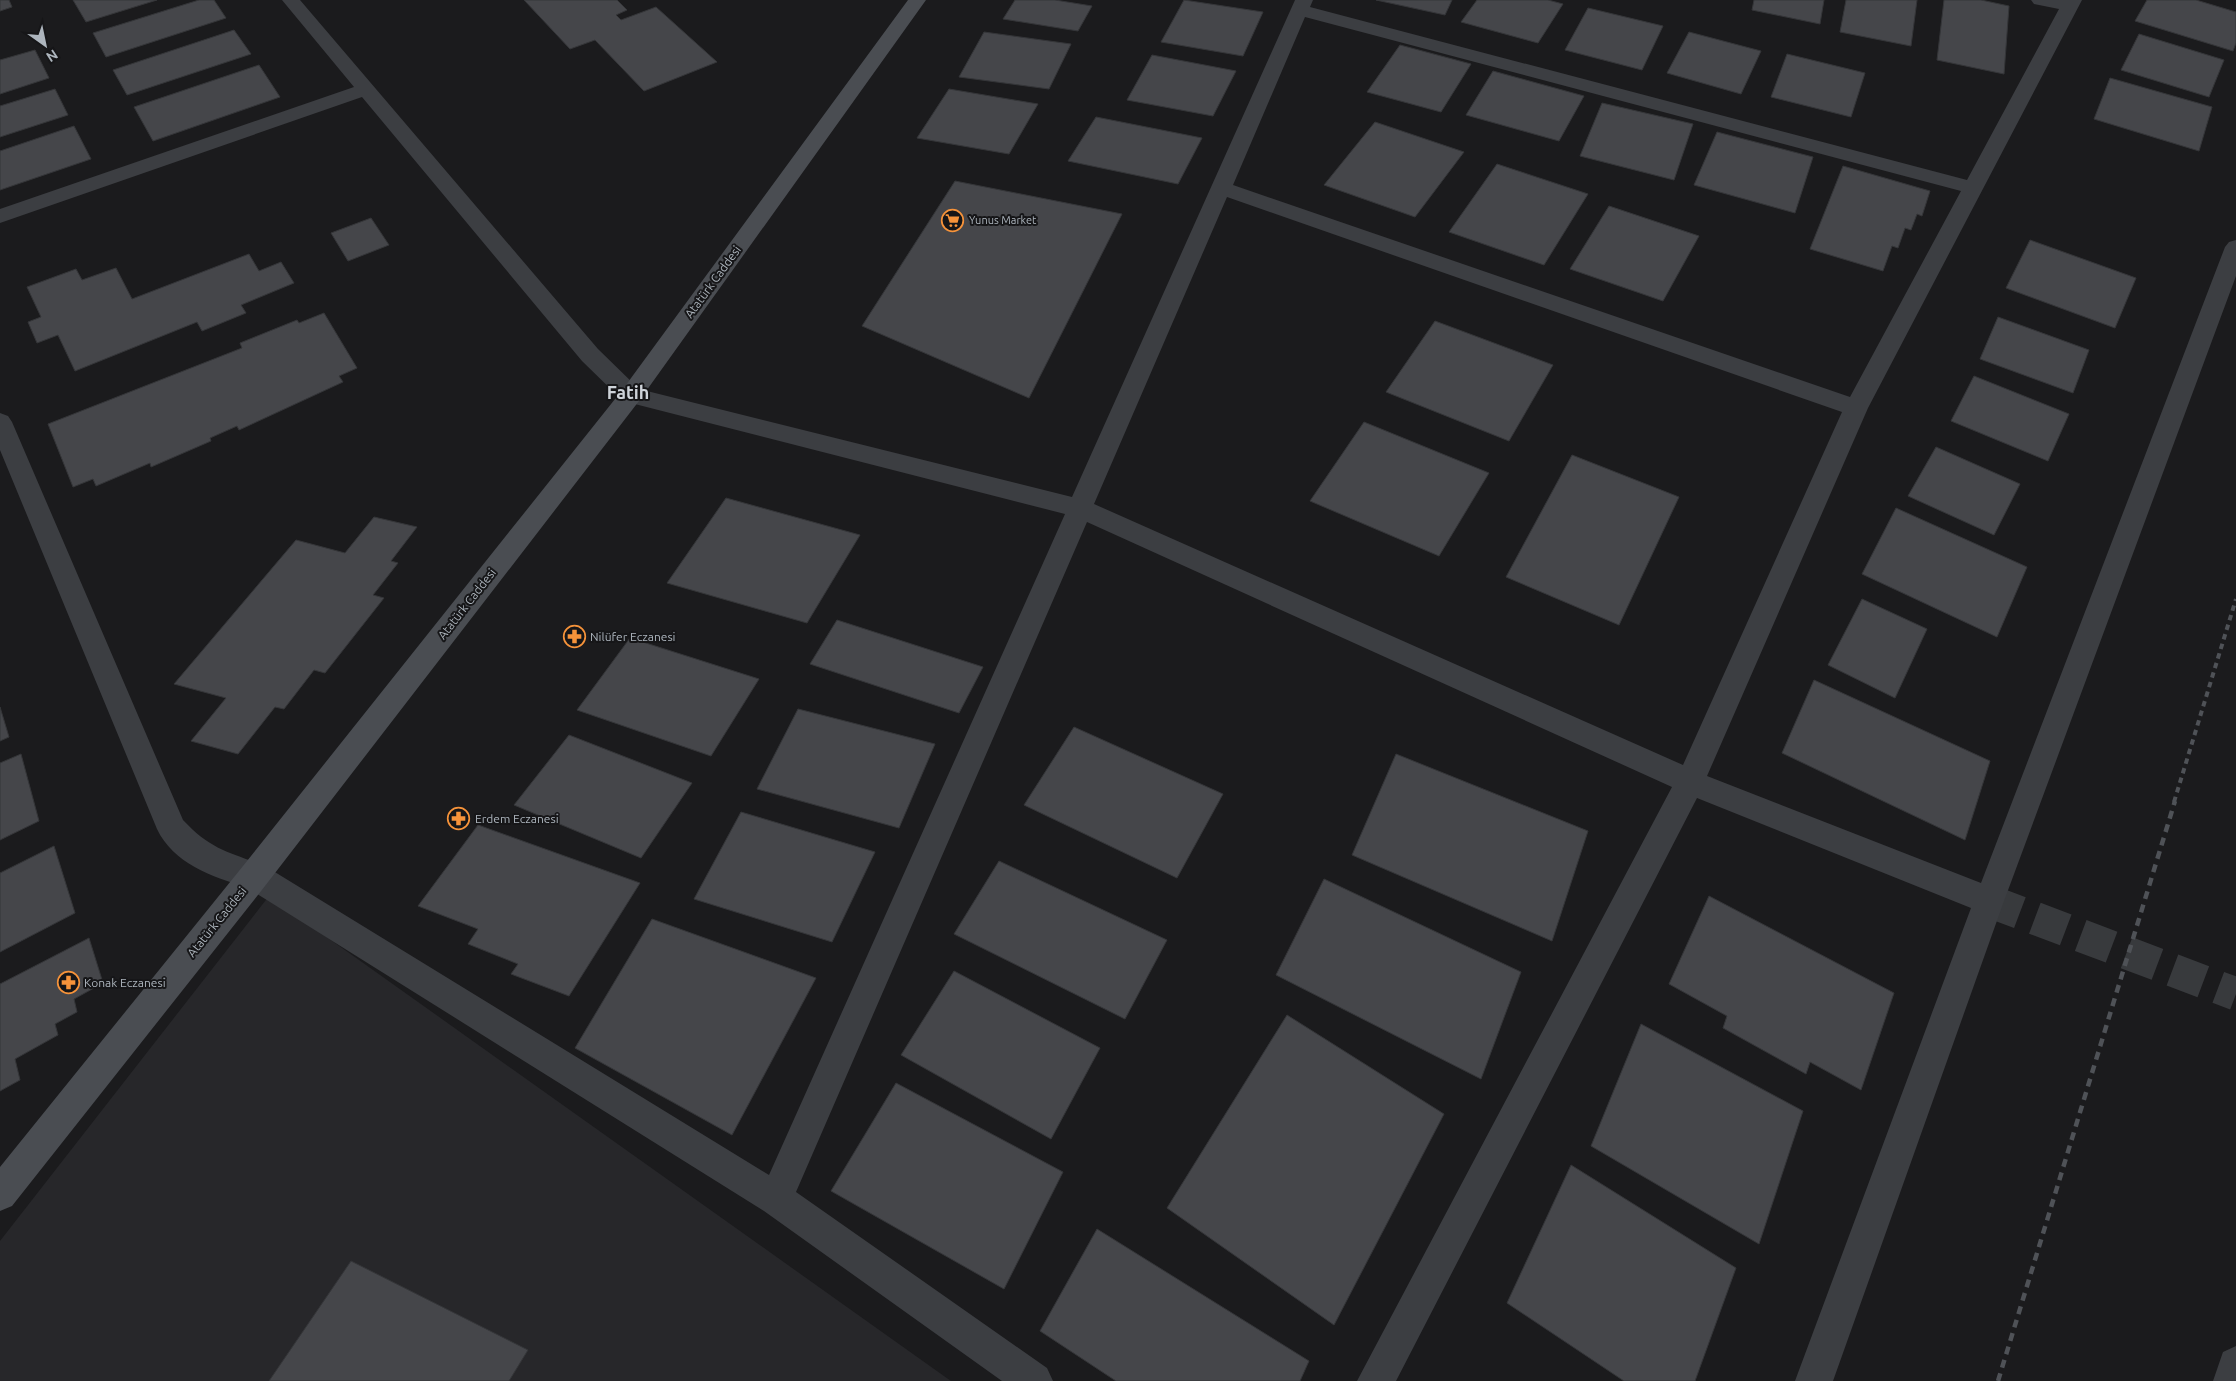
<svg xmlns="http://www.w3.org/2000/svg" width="2236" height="1381" viewBox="0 0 2236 1381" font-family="Ubuntu,sans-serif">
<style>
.built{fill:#27272a}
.building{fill:#45464a;stroke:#353639}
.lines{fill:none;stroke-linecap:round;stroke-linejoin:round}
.street-tunnel{stroke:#383a3d;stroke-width:33;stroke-dasharray:33 16;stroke-linecap:butt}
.street{fill:#3c3e42;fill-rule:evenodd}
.secondary{fill:#4a4d52;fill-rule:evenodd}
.rail-far1{stroke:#4f5257;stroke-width:4;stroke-dasharray:5.5 4.5;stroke-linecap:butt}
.rail{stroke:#4f5257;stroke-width:4.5;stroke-dasharray:8 6;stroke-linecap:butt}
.labels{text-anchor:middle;stroke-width:4;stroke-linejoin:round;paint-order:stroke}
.far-poi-label{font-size:11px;fill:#adb5bd;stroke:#161618;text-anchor:start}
.street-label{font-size:12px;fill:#adb5bd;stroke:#161618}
.poi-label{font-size:12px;fill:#adb5bd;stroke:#161618;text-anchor:start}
.district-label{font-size:18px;font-weight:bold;fill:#ced3d9;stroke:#161618}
</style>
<rect width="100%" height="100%" fill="#1b1b1d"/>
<path class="built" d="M269,896L951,1381H0V1241Z"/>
<path class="building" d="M0,0H9L12,7L0,11Z
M73,0H157L86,22Z
M199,0H214L226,18L106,57L93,33Z
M524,0H617L627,10L616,15L621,20L656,7L717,62L644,91L595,40L570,49Z
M1015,0H1055L1092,6L1078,31L1003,19Z
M1184,0L1263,12L1243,56L1161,42Z
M1376,0H1452L1445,15Z
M1477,0H1548L1563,4L1538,43L1461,22Z
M1754,0H1824L1820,24L1752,10Z
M1846,0H1917L1911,46L1840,32Z
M1944,0H1981L2009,6L2004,74L1937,60Z
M2147,0H2196L2236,12V43L2233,51L2135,21Z
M1588,8L1663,26L1642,70L1565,50Z
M234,30L251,54L127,95L113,70Z
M984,32L1071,44L1049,89L959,77Z
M1689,32L1761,51L1741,94L1667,73Z
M2139,34L2224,60L2209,97L2121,70Z
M1400,45L1471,64L1441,112L1367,92Z
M35,50L49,78L0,94V60Z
M1787,54L1865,73L1851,117L1771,97Z
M1152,55L1236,71L1213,116L1127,100Z
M259,65L280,97L153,141L134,107Z
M1493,71L1584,96L1559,141L1466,115Z
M2110,78L2212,107L2199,151L2094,119Z
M55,89L68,115L0,137V106Z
M949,89L1038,104L1009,154L917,138Z
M1602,103L1693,124L1674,180L1580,156Z
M1096,117L1202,138L1178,184L1068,161Z
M1375,122L1464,152L1415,217L1324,185Z
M74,126L91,159L0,190V151Z
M1717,132L1813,157L1795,213L1694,185Z
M1497,164L1588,194L1544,265L1449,232Z
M1843,166L1930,191L1922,216L1917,214L1911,230L1905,228L1898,248L1892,246L1883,271L1810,249Z
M955,181L1122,214L1029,398L862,326Z
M1609,206L1699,236L1663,301L1570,269Z
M371,218L389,245L348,261L331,233Z
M2030,240L2136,278L2115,328L2006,288Z
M249,254L259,271L281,262L294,283L241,305L246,313L202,331L197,322L75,371L58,335L37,343L28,322L41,317L27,287L76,269L82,280L116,268L132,299Z
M324,313L357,368L339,376L343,382L239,430L237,426L210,438L211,441L151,467L150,463L96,486L93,479L73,487L48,424L242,348L240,343L297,320L299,323Z
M1998,317L2089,350L2073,393L1980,359Z
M1435,321L1553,365L1509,441L1386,392Z
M1974,376L2069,414L2048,461L1951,421Z
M1364,422L1489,473L1439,556L1310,501Z
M1936,447L2020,484L1994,535L1908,496Z
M1572,455L1679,497L1619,625L1506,577Z
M726,498L860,535L807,623L667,583Z
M1896,508L2027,567L1997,637L1862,574Z
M374,517L417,527L391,561L398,563L373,595L384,598L325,673L314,670L284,709L275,707L238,754L191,741L226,698L174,684L296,540L345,553Z
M1862,599L1927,629L1895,698L1828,665Z
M837,620L983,667L959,713L810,664Z
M630,638L759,679L711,756L577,710Z
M1814,680L1990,761L1965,840L1782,753Z
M0,707L9,737L0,741Z
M798,709L935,744L899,828L757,789Z
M1074,727L1223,794L1177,878L1024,805Z
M569,735L692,783L641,858L514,805Z
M21,754L39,821L0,840V763Z
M1396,754L1588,831L1552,941L1352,855Z
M741,812L875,852L832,942L694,899Z
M478,825L640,883L569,996L511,974L518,964L468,944L478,929L418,906Z
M54,846L75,913L0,952V873Z
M999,861L1167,940L1125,1019L954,934Z
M1324,879L1521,972L1481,1079L1276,975Z
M1709,896L1894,993L1861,1090L1810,1062L1806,1074L1723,1028L1727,1016L1669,984Z
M652,919L816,978L732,1135L575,1048Z
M89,938L103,983L74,999L77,1012L55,1024L58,1035L15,1059L20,1080L0,1091V984Z
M954,971L1100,1048L1051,1139L901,1055Z
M1287,1015L1444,1114L1334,1325L1167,1208Z
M1641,1024L1803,1111L1759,1244L1591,1146Z
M896,1083L1063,1172L1004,1289L831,1191Z
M1571,1165L1736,1268L1695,1381H1624L1507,1303Z
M1097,1229L1309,1361L1300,1381H1116L1040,1331Z
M351,1261L528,1350L509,1381H269Z"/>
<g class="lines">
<path class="street-tunnel" d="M1989,901L2236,994"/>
<path class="street" d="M282,0H300L598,349L639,389L1072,497L1295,0H1313L1310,7L1967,180L2059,9L2034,4L2031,0H2082L1868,408L1707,776L1981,883L2225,247L2229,242L2236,240V276L2004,901L1833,1381H1795L1971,908L1697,798L1396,1381H1357L1672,787L1087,522L796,1192L1047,1368L1053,1381H1002L764,1211L246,887C212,877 173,863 157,829L0,450V413L8,416L12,422L183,820C211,850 229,852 265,866L769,1175L1065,514L623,401L582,361L362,97L0,223V209L354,87ZM1305,17L1961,191L1850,397L1233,185ZM1227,197L1842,412L1683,765L1094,504Z
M2236,1346V1381H2213L2223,1352Z"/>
<path class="secondary" d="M908,0H926L639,401L265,886L12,1206L0,1211V1167L243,866L623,389Z"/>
<path class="rail-far1" d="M2174,802L2236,599"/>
<path class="rail" d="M1998,1381L2175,801"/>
</g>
<defs>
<symbol id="supermarket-ring" viewBox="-11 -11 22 22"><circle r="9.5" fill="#161618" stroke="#f6933a" stroke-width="1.5"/><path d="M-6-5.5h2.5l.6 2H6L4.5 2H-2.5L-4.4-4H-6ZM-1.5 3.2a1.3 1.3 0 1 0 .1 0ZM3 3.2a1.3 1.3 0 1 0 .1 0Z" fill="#f6933a"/></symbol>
<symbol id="pharmacy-ring" viewBox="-11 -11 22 22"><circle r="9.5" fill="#161618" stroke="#f6933a" stroke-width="1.5"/><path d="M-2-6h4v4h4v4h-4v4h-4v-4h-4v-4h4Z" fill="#f6933a"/></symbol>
</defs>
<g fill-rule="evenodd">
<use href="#supermarket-ring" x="940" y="208" width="25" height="25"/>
<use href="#pharmacy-ring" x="562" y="624" width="25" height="25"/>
<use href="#pharmacy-ring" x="446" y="806" width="25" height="25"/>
<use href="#pharmacy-ring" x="56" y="970" width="25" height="25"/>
</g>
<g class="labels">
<g class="far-poi-label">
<text x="969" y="224">Yunus Market</text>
</g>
<g class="street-label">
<text transform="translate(713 282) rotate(-54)" y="4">Atatürk Caddesi</text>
<text transform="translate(467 604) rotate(-52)" y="4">Atatürk Caddesi</text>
<text transform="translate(217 922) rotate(-51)" y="4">Atatürk Caddesi</text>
</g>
<g class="poi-label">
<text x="590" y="641">Nilüfer Eczanesi</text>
<text x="475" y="823">Erdem Eczanesi</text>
<text x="84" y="987">Konak Eczanesi</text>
</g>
<g class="district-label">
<text x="628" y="399">Fatih</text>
</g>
</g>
<g transform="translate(45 45) rotate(147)" stroke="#161618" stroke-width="4" paint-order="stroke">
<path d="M0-4L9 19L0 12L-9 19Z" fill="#adb5bd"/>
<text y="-8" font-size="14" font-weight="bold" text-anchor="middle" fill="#adb5bd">N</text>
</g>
</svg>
